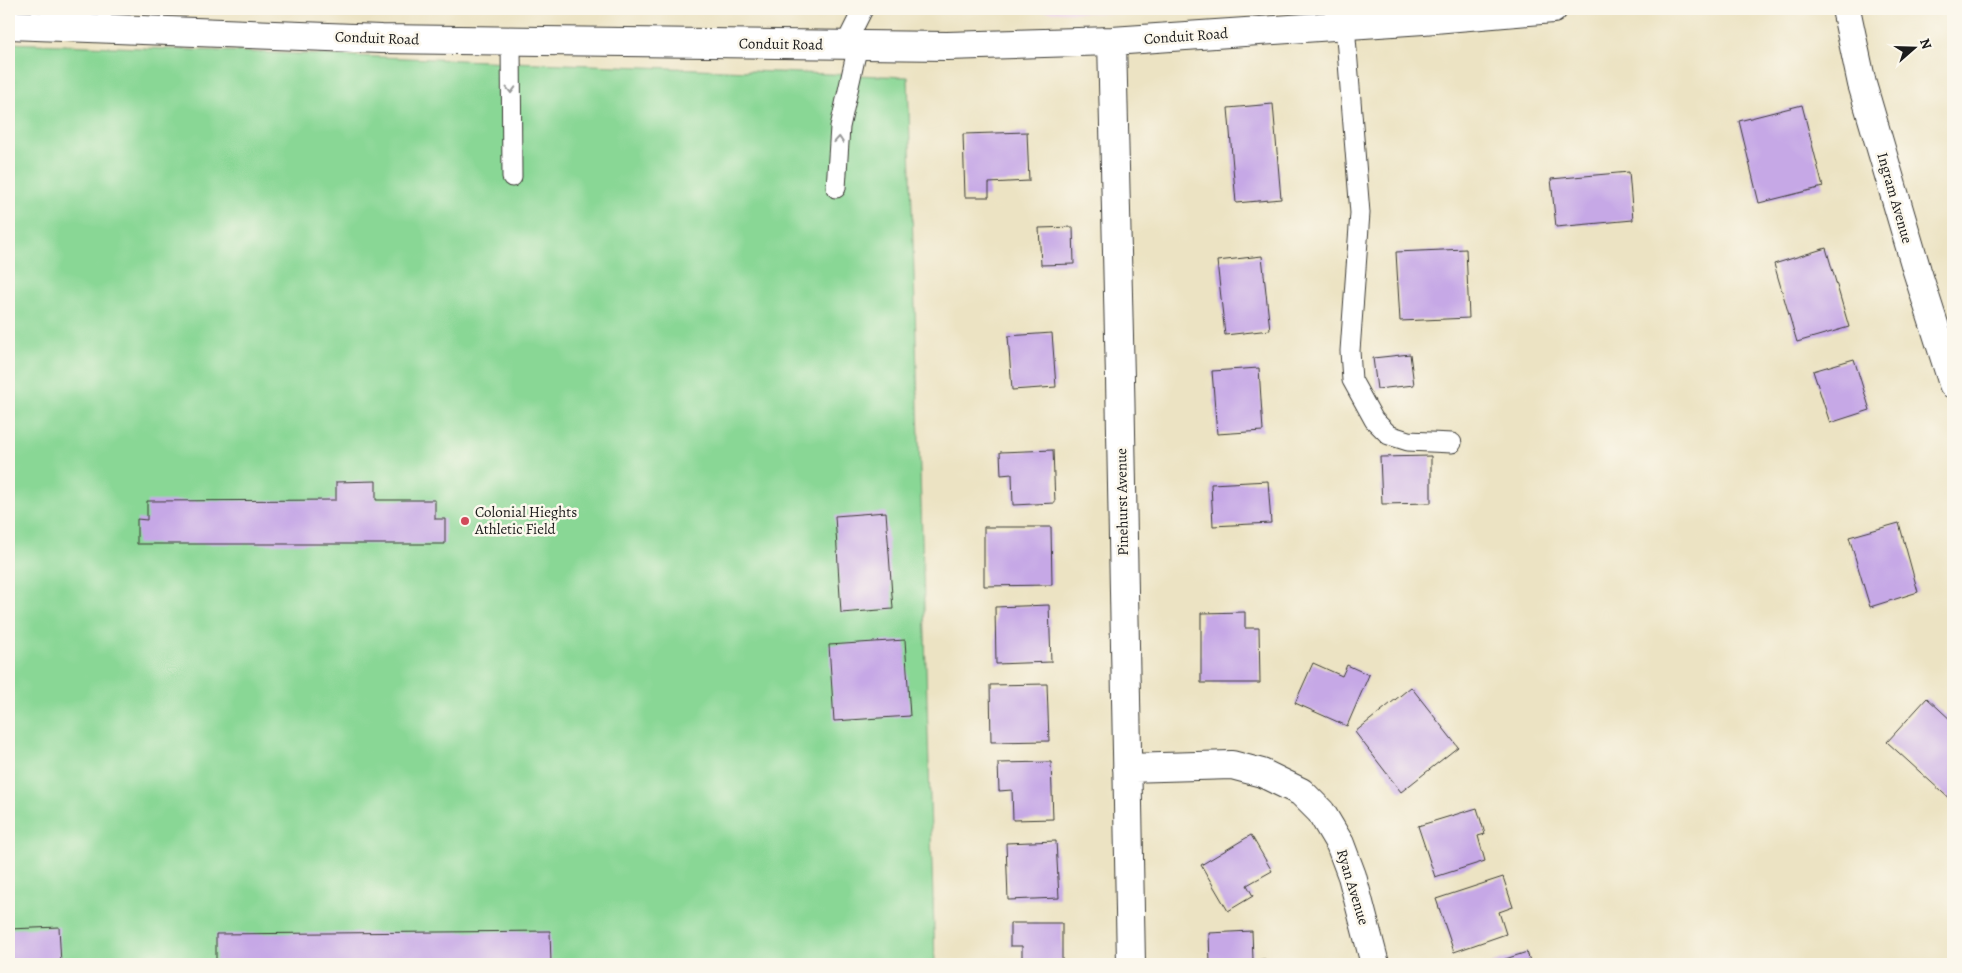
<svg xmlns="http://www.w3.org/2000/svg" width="1962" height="973" viewBox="0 0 1962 973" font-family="Alegreya,serif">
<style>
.built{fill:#ecd1ea}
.green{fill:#89d795;stroke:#527a58}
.building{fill:#c6a8e6}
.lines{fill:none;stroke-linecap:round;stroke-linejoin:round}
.service-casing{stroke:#3b3a35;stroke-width:21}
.minor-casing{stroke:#3b3a35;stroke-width:30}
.service{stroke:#fff;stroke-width:19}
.minor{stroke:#fff;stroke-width:28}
.oneway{stroke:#999}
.poi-dot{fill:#d1495b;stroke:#fbf7ec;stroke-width:2}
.labels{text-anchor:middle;stroke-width:5;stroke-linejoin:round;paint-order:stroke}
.street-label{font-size:15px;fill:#1c1c1c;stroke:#fbf7ec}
.poi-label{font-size:15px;fill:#1c1c1c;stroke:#fbf7ec;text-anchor:start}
</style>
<rect width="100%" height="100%" fill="#fbf7ec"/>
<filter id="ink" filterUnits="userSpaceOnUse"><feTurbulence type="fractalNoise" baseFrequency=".02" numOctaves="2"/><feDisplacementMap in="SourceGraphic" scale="10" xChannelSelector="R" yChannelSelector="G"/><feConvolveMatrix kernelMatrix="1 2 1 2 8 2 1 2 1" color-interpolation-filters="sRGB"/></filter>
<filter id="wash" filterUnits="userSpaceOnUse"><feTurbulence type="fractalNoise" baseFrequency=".0096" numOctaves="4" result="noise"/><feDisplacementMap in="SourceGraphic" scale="20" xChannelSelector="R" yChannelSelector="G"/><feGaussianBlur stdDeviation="1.12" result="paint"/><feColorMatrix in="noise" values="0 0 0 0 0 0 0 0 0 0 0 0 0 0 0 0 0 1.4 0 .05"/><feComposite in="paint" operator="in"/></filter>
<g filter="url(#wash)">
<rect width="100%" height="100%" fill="#ece3c3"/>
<path class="built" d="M946,9H1177L1129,14Z"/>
<path class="green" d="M9,43L908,77L935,964H9Z"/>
<g id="blocks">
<path class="building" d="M1273,104L1281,199L1236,203L1228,108Z
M1802,105L1823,187L1759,203L1739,121Z
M1027,132L1029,181L989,183V197H965L963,134Z
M1629,172L1633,220L1556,227L1551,179Z
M1073,227L1074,264L1041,265L1039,228Z
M1826,248L1849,327L1797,342L1774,264Z
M1466,249L1469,318L1400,321L1396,252Z
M1262,256L1270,330L1225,335L1217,261Z
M1052,333L1056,387L1012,390L1008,336Z
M1410,354L1414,385L1377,389L1373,358Z
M1854,359L1870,410L1830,423L1813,371Z
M1259,368L1263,431L1217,434L1212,371Z
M1053,450L1055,503L1013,505L1012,474L1001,475L1000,452Z
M1431,456V503L1382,504L1380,457Z
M376,481V500H435V519H445V544H137V519L147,520V501L336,500V482Z
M1268,481L1271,523L1213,526L1211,484Z
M886,512L893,609L841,613L835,516Z
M1899,523L1918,592L1870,607L1849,537Z
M984,527H1051L1052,585L984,586Z
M1049,605L1051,662L996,664L995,607Z
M1245,612V628H1259L1260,683H1201V613Z
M905,640L910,716L834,721L829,645Z
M1313,663L1342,676L1347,665L1369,675L1347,726L1295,703Z
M1047,684L1049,741L991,742L990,685Z
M1411,687L1458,747L1401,792L1355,732Z
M1927,698L1953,722V802L1887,742Z
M1051,762L1053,819L1013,820L1012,790L999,791L998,763Z
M1477,808L1485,834L1478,836L1485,861L1435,877L1418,826Z
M1251,835L1272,871L1247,885L1253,896L1228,911L1201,865Z
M1056,841L1059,898L1008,900L1006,843Z
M1503,877L1513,907L1499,912L1506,934L1454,952L1436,899Z
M1010,923H1062V964H1022V946H1010Z
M59,927L61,964H9V929Z
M550,931L551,964H216V934Z
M1252,931L1253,960L1265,959V964H1210L1209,933Z
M1527,952L1531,964H1490Z"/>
</g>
</g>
<g filter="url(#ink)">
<use href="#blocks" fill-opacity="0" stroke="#3b3a35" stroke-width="1"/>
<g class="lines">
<defs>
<path id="service" d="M1345,25L1360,213L1350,351L1352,380L1374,420L1389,435L1408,441L1452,443
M511,41L512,177
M845,45L863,9
M836,188L840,127L858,45"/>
<path id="minor" d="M1846,9L1862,84L1917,271L1953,384
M9,25L381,39L947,46L1112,41L1423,20L1553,9
M1112,41L1120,379L1131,964
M1127,768L1232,765L1262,773L1301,792L1321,812L1340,844L1352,876L1375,964"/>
</defs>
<use href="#service" class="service-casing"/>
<use href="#minor" class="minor-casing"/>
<use href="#service" class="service"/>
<use href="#minor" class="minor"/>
</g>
<defs><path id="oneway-chevron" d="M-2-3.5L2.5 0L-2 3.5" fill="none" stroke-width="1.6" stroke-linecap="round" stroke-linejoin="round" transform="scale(1.25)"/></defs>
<g class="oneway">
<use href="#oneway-chevron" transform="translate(511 90) rotate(89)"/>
<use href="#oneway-chevron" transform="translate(839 140) rotate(-86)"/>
</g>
</g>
<circle class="poi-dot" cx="465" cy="521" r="5"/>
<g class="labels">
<g class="street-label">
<text transform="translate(1186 36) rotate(-4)" y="5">Conduit Road</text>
<text transform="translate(377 38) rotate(2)" y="5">Conduit Road</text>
<text transform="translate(781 44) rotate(1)" y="5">Conduit Road</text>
<text transform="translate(1895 198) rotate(74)" y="5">Ingram Avenue</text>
<text transform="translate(1122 502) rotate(-91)" y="5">Pinehurst Avenue</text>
<text transform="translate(1353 887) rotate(73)" y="5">Ryan Avenue</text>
</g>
<g class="poi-label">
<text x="475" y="517">Colonial Hieghts<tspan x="475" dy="17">Athletic Field</tspan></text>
</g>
</g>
<rect width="1962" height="973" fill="none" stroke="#fbf7ec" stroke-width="30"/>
<g transform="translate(1914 48) rotate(70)" stroke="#fbf7ec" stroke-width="4" paint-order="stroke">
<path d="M0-4L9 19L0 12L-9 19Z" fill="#1c1c1c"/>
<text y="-8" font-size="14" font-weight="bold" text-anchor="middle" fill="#1c1c1c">N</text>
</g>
</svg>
